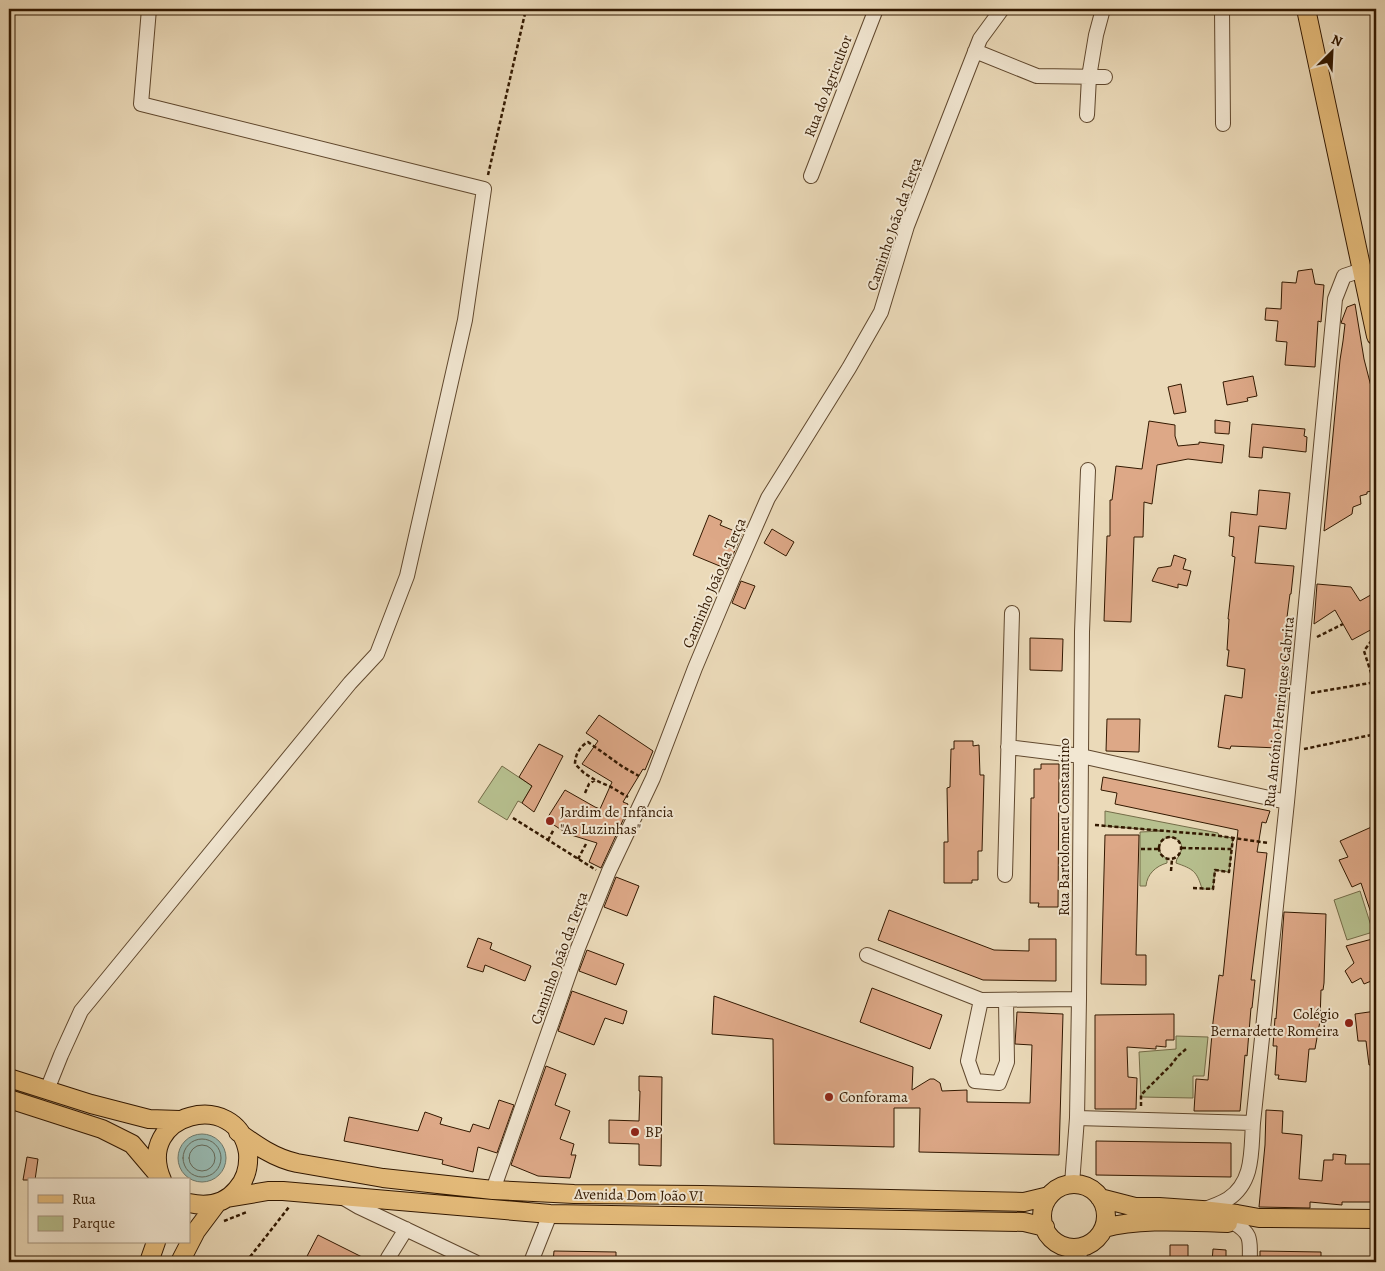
<svg xmlns="http://www.w3.org/2000/svg" width="1385" height="1271" viewBox="0 0 1385 1271" font-family="Alegreya,serif">
<style>
.green{fill:#b7c08f;stroke:#746c48}
.water{fill:#98bab2;stroke:#6f796b}
.lines{fill:none;stroke-linecap:round;stroke-linejoin:round}
.shore{stroke:#656959;stroke-width:1}
.building{fill:#dda887;stroke:#321800}
.minor-casing{stroke:#60482e;stroke-width:16}
.major-casing{stroke:#321800;stroke-width:20}
.path{stroke:#321800;stroke-width:2.5;stroke-dasharray:4 2.5;stroke-linecap:butt}
.minor{stroke:#f2e7d2;stroke-width:14}
.major{stroke:#e6bd7c;stroke-width:18}
.poi-dot{fill:#8f2418;stroke:#f2e7d2;stroke-width:2}
.labels{text-anchor:middle;stroke-width:4;stroke-linejoin:round;paint-order:stroke}
.street-label{font-size:15px;fill:#321800;stroke:#f2e7d2}
.poi-label{font-size:15px;fill:#321800;stroke:#f2e7d2;text-anchor:start}
</style>
<rect width="100%" height="100%" fill="#ebdab9"/>
<filter id="stains"><feTurbulence type="fractalNoise" baseFrequency=".004" numOctaves="4"/><feColorMatrix values="0 0 0 0 .2 0 0 0 0 .09 0 0 0 0 .02 0 0 0 .5 -.17"/></filter>
<radialGradient id="worn" r=".72"><stop offset=".6" stop-color="#630" stop-opacity="0"/><stop offset="1" stop-color="#630" stop-opacity=".3"/></radialGradient>
<path class="green" d="M502,766L532,786L522,803L518,801L507,820L478,802Z
M1105,811L1218,833L1219,836L1233,838L1229,872L1215,870L1213,889H1202C1197,871 1193,869 1176,863C1176,858 1180,856 1181,851C1184,842 1176,837 1168,837C1161,840 1157,846 1161,854L1167,859V863C1156,866 1147,874 1146,886H1140V832L1163,831L1105,826Z
M1360,891L1373,932L1347,940L1334,900Z
M1176,1036L1208,1037L1204,1076H1193V1098L1141,1097L1139,1052L1176,1049Z"/>
<path class="water" d="M178 1158a24 24 0 1 1 48 0a24 24 0 1 1-48 0Z"/>
<g class="lines">
<path class="shore" d="M183 1158a19 19 0 1 1 38 0a19 19 0 1 1-38 0Z
M189 1158a13 13 0 1 1 26 0a13 13 0 1 1-26 0Z"/>
</g>
<path class="building" d="M1312,269L1315,284L1324,285L1321,322L1318,321L1315,367L1285,365L1287,342L1276,341L1278,321L1265,320L1266,308L1281,309L1282,282L1296,283L1298,271Z
M1355,304L1364,359L1376,406V490L1367,492V494L1360,496L1361,504L1353,507L1352,514L1324,531L1340,360L1343,341L1345,324L1341,323L1342,320L1347,307Z
M1253,376L1257,396L1247,398L1248,401L1227,405L1223,382Z
M1181,384L1186,412L1174,414L1168,387Z
M1215,420L1230,422L1229,434L1215,433Z
M1149,421L1175,425V436L1178,446L1199,444V442L1224,445L1222,463L1188,459L1157,465L1152,504L1144,502L1143,537H1134L1131,622L1104,621L1107,536H1110V500H1112L1116,466L1142,469Z
M1252,424L1305,429L1304,436L1307,437L1306,452L1263,447L1262,458L1249,457Z
M1259,490L1290,493L1286,529L1259,526L1255,563L1294,566L1291,594H1290L1286,625L1289,626L1284,667L1290,668L1286,707H1280L1278,748L1231,746L1230,749L1218,747L1225,695L1242,698L1245,669L1227,666L1229,650H1227L1229,619H1228L1235,557L1232,556L1234,537L1229,536L1231,512L1257,515Z
M709,515L722,521L720,525L742,534L727,569L693,555Z
M772,529L794,542L786,556L764,543Z
M1174,555L1186,559L1183,569L1191,571L1187,586L1178,584V588L1152,581L1158,568L1171,566Z
M741,581L755,586L745,609L732,603Z
M1317,584L1351,587L1360,601L1376,592V627L1352,640L1335,610L1314,624Z
M1030,638L1063,639L1062,671L1030,670Z
M599,715L653,751L645,770L643,769L623,802L628,804L623,817L624,818L601,868L589,862L597,843L568,834L546,820L565,790L595,807L600,809L612,782L582,764L598,741L586,733Z
M1107,719H1140L1139,752L1106,751Z
M954,741H973V746L979,745L980,775H984L982,851H978V880H972V883H944V842H948L947,788L950,787L951,749H954Z
M539,744L563,756L534,812L522,803L532,786L519,777Z
M1041,764H1059L1058,907H1038L1039,903H1030L1031,798H1034V769H1041Z
M1103,777L1270,811L1266,823L1262,822L1257,852L1267,853L1251,980H1255L1252,1008H1251L1247,1056L1245,1055L1240,1111H1194L1196,1079L1208,1080L1213,1022L1219,975L1223,976L1238,830L1115,804L1117,793L1101,790Z
M1376,825V921L1374,922L1361,883L1352,887L1339,860L1348,857L1340,841Z
M1105,835H1139L1136,955H1146V985L1101,984Z
M616,877L639,886L627,916L604,907Z
M889,910L994,950L1029,951V939H1056V981L983,980L878,940Z
M1284,912L1326,914L1324,983L1323,990H1321L1320,1021L1315,1049H1309L1306,1082L1278,1079L1279,1075H1275L1277,1046H1273L1275,1018L1276,1019Z
M478,938L492,943L490,949L531,966L525,981L485,965L483,972L467,967Z
M1376,938V979L1364,984L1361,978L1352,983L1345,971L1354,963L1346,946Z
M587,950L624,964L616,985L579,971Z
M872,988L942,1015L930,1049L860,1022Z
M572,991L627,1011L623,1024L605,1018L594,1045L558,1031Z
M714,996L913,1067L912,1090L930,1079H934L940,1083L942,1091L967,1090V1102L1030,1103L1032,1045L1015,1044L1017,1012L1063,1014L1059,1155L919,1152L920,1108H894V1147L774,1144L773,1039L712,1034Z
M1376,1011V1064L1369,1065L1366,1041H1358L1355,1014Z
M1174,1014V1040H1166V1047L1156,1046V1049L1127,1047L1128,1077L1137,1078L1136,1109H1095V1015Z
M546,1066L566,1074L555,1105L570,1111L560,1139L574,1144L571,1155H576L570,1178L538,1176L511,1165Z
M639,1076L662,1077L661,1166L639,1165V1144L609,1143V1120L639,1121L640,1091H639Z
M499,1100L514,1105L497,1153L478,1147L473,1172L442,1164L443,1160L344,1141L349,1117L418,1131L425,1112L442,1118L440,1124L470,1132L473,1124L489,1129Z
M1266,1110L1283,1111L1282,1133L1302,1135L1299,1179L1322,1181L1324,1160H1333V1154L1346,1155L1345,1164H1376V1202H1342V1205L1310,1202V1208L1259,1207L1265,1145Z
M1096,1141L1231,1143V1177L1096,1175Z
M27,1157L38,1159L35,1180H23Z
M318,1235L372,1262H304Z
M1170,1245H1188V1262H1170Z
M1213,1249L1226,1250V1262H1212Z
M554,1251L616,1252V1262H553Z
M1260,1251L1321,1252V1262H1260Z"/>
<g class="lines">
<defs>
<path id="minor" d="M1222,9L1223,124
M975,51L1037,76L1105,77
M1087,115L1089,77L1096,35L1103,9
M811,176L876,9
M1008,747L1081,756L1287,802
M1005,875L1012,613
M867,955L981,1000L1079,999
M981,1000L968,1061L975,1081L999,1083L1007,1062L1006,1000
M47,1090L61,1055L81,1011L350,683L377,654L407,576L465,320L484,189L141,104L149,9
M1077,1118L1253,1123
M1072,1184L1077,1118L1079,999L1082,632L1088,470
M493,1190L578,948L609,871L653,778L695,668L732,580L768,498L849,368L881,312L907,226L980,39L1002,9
M342,1197L359,1207L475,1262
M1202,1210C1211,1207 1220,1204 1228,1199C1254,1182 1251,1151 1253,1123L1287,802L1335,299L1344,276L1362,270
M1234,1223C1254,1235 1249,1242 1250,1262
M1079,1247L1080,1262
M388,1258L406,1229
M531,1262L550,1214"/>
<path id="major" d="M1306,9L1376,336
M9,1078L91,1104L149,1119L180,1120
M9,1099L102,1129L132,1144L160,1177
M238,1132C256,1145 274,1158 297,1163L383,1178L493,1190L574,1194L702,1195L1024,1202L1049,1196
M162,1180C133,1113 238,1087 248,1153C249,1166 246,1179 237,1189C225,1204 207,1207 189,1203
M1042 1216a32 32 0 1 1 64 0a32 32 0 1 1-64 0Z
M227,1198L268,1191H283L550,1214L1024,1222L1045,1227
M1100,1198L1135,1207H1159L1202,1210L1237,1214L1259,1218L1376,1219
M1104,1228C1140,1218 1189,1222 1228,1223
M149,1262L156,1242
M180,1262L196,1231L217,1203"/>
</defs>
<use href="#minor" class="minor-casing"/>
<use href="#major" class="major-casing"/>
<path class="path" d="M488,175L526,9
M1373,629L1375,636L1364,651L1374,682L1376,697
M1317,637L1343,624
M1311,693L1376,682
M1304,749L1376,734
M595,780L584,773L575,764C575,755 580,746 588,742L623,767L639,776
M585,793L589,784L595,780L611,787L628,797
M513,818L596,870
M1095,825L1213,835L1268,843
M1159 848a11 11 0 1 1 22 0a11 11 0 1 1-22 0Z
M548,840L554,829
M1182,848L1231,849
M1141,849H1159
M578,859L586,844
M1171,871L1172,859
M1193,888L1213,889L1215,870L1229,872L1233,838
M1141,1106V1095L1171,1065L1178,1056L1186,1049
M224,1221L247,1212
M246,1262L289,1207"/>
<use href="#minor" class="minor"/>
<use href="#major" class="major"/>
</g>
<g class="poi-dot">
<circle cx="550" cy="821" r="5"/>
<circle cx="1349" cy="1023" r="5"/>
<circle cx="829" cy="1097" r="5"/>
<circle cx="635" cy="1132" r="5"/>
</g>
<g class="labels">
<g class="street-label">
<text transform="translate(828 86) rotate(-69)" y="5">Rua do Agricultor</text>
<text transform="translate(894 224) rotate(-71)" y="5">Caminho João da Terça</text>
<text transform="translate(714 583) rotate(-67)" y="5">Caminho João da Terça</text>
<text transform="translate(1279 712) rotate(-84)" y="5">Rua António Henriques Cabrita</text>
<text transform="translate(1064 827) rotate(-90)" y="5">Rua Bartolomeu Constantino</text>
<text transform="translate(559 958) rotate(-70)" y="5">Caminho João da Terça</text>
<text transform="translate(639 1195) rotate(1)" y="5">Avenida Dom João VI</text>
</g>
<g class="poi-label">
<text x="560" y="817">Jardim de Infância<tspan x="560" dy="17">"As Luzinhas"</tspan></text>
<text x="1339" y="1019" text-anchor="end">Colégio<tspan x="1339" dy="17">Bernardette Romeira</tspan></text>
<text x="839" y="1102">Conforama</text>
<text x="645" y="1137">BP</text>
</g>
</g>
<rect width="1385" height="1271" fill="none" stroke="#ebdab9" stroke-width="30"/>
<rect x="10" y="10" width="1365" height="1251" fill="none" stroke="#321800" stroke-width="2.5"/>
<rect x="15" y="15" width="1355" height="1241" fill="none" stroke="#321800"/>
<rect x="28" y="1178" width="162" height="65" fill="#f2e7d2" stroke="#a5947e"/>
<rect x="38" y="1195" width="25" height="8" fill="#e6bd7c" stroke="#a5947e"/>
<text x="72" y="1204" font-size="15" fill="#321800">Rua</text>
<rect x="38" y="1216" width="25" height="15" fill="#b7c08f" stroke="#a5947e"/>
<text x="72" y="1228" font-size="15" fill="#321800">Parque</text>
<g transform="translate(1332 52) rotate(24)" stroke="#f2e7d2" stroke-width="4" paint-order="stroke">
<path d="M0-4L9 19L0 12L-9 19Z" fill="#321800"/>
<text y="-8" font-size="14" font-weight="bold" text-anchor="middle" fill="#321800">N</text>
</g>
<rect width="100%" height="100%" filter="url(#stains)"/>
<rect width="100%" height="100%" fill="url(#worn)"/>
</svg>
